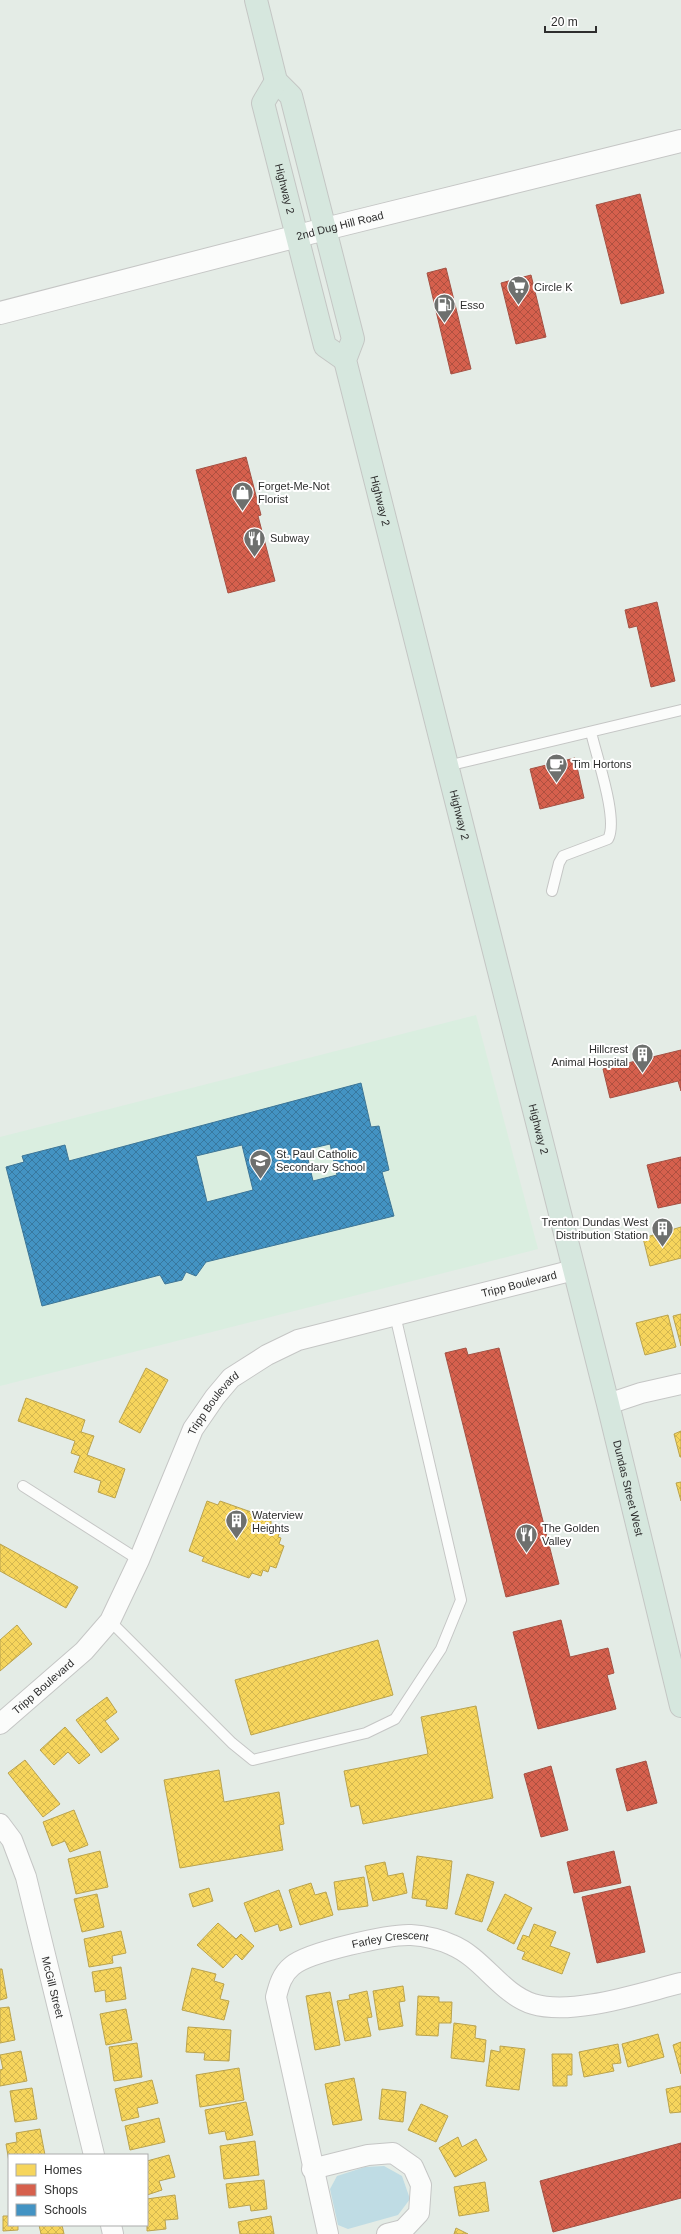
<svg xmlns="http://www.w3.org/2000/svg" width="681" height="2234" viewBox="0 0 681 2234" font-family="Arial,sans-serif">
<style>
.education{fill:#daeee0}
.park{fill:#bfdce4}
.homes{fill:url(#homes-cross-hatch);stroke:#baa34e}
.shops{fill:url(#shops-cross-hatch);stroke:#a45144}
.schools{fill:url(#schools-cross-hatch);stroke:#3d7596;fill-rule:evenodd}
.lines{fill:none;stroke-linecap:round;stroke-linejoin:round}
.lane-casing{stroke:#c5c6c5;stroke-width:12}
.street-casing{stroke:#c5c6c5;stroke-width:22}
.secondary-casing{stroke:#c5c6c5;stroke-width:24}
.primary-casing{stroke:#c4c6c4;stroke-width:24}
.lane{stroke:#fbfcfb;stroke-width:10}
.street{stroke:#fbfcfb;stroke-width:20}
.secondary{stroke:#fbfcfb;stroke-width:22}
.primary{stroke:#d6e7de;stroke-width:22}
.labels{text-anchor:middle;stroke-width:4;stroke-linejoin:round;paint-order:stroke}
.street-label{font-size:11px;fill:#2e2e2e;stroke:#fff}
.poi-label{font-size:11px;fill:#2e2e2e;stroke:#fff;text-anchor:start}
</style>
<defs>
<pattern id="homes-cross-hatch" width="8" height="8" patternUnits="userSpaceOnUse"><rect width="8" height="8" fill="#f6d55c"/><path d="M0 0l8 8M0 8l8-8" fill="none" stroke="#d3b750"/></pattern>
<pattern id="shops-cross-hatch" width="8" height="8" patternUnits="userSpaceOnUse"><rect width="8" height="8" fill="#d6604d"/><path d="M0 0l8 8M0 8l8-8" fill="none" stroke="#ae5040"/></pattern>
<pattern id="schools-cross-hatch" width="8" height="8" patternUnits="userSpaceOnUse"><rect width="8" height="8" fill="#4393c3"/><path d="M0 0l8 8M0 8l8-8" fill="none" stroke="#38789f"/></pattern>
</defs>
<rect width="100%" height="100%" fill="#e4ece6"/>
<path class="education" d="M476,1015L538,1249L0,1386V1137Z"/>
<path class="park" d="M384,2166L402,2176L410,2199L398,2215L348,2229L338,2225L330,2189L337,2176L365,2167Z"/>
<path class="homes" d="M681,1227V1258L650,1266L643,1238Z
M681,1314V1346L673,1316Z
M668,1315L676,1347L645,1355L636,1323Z
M146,1368L168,1380L140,1433L119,1422Z
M26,1398L85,1420L81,1432L94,1436L87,1455L125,1469L115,1498L98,1492L101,1481L74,1472L80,1456L71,1453L75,1441L18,1421Z
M681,1431V1457H680L674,1434Z
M681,1482V1501L676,1483Z
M207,1501L218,1505L220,1501L271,1519V1525L281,1528L278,1537L281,1538L279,1544L284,1546L276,1568L270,1566L268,1572L263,1570L261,1576L252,1573L249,1578L202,1561L204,1557L189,1551Z
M0,1544L78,1587L66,1608L0,1571Z
M17,1625L32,1644L0,1671V1640Z
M378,1640L393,1695L251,1735L235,1680Z
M107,1697L117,1712L105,1721L119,1739L101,1753L76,1720Z
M476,1706L493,1798L363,1824L359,1805L351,1807L344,1771L428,1754L421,1717Z
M65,1727L90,1755L79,1764L68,1752L54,1765L40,1750Z
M25,1760L60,1804L43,1817L8,1773Z
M219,1770L224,1802L279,1792L284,1824L279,1825L283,1850L180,1868L164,1780Z
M74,1810L88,1845L70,1852L65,1841L52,1846L43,1822Z
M100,1851L108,1887L76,1894L68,1859Z
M417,1856L452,1861L447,1909L426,1906L427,1900L412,1898Z
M385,1862L388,1876L403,1873L407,1893L373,1901L365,1866Z
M467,1874L494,1882L482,1922L455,1914Z
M364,1877L368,1906L338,1910L334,1882Z
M311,1883L315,1895L326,1892L333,1915L300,1925L289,1890Z
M209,1888L213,1901L193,1907L189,1894Z
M279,1890L292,1927L280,1931L278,1924L255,1932L244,1903Z
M97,1894L104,1927L82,1932L74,1899Z
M505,1894L532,1908L514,1944L487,1930Z
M218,1923L236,1939L241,1934L254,1946L242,1960L236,1954L223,1968L197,1945Z
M534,1924L556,1932L550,1946L570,1953L562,1974L522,1959L525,1952L517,1949L523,1935L529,1937Z
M121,1931L126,1953L112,1956L113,1963L89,1967L84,1939Z
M121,1967L126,1999L106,2002L105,1990L95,1992L92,1972Z
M192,1968L216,1974L214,1981L224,1984L220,1999L229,2001L224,2020L182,2010Z
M0,1969H2L7,1998L0,2000Z
M403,1986L405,2001L399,2002L403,2026L379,2030L373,1991Z
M367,1991L372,2017L367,2018L371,2036L345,2041L337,2001L350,1999L349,1995Z
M330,1992L340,2045L315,2050L306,1996Z
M418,1996L439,1997V2002H452L451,2023H439L438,2036L416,2035Z
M9,2007L15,2040L0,2043V2008Z
M126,2009L132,2040L106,2045L100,2014Z
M454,2023L476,2026L475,2038L486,2040L484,2062L451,2058Z
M188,2027L231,2030L229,2061L204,2060L205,2053L186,2052Z
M658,2034L664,2057L628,2067L622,2044Z
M681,2042V2074L673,2045Z
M137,2043L142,2077L114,2081L109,2047Z
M618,2044L621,2063L612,2064L614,2071L584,2077L579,2052Z
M500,2046L525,2049L519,2090L486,2086L491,2050L500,2052Z
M21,2051L27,2081L0,2086V2070L3,2069L0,2055Z
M552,2054H572V2075H567V2086H553Z
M239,2068L244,2100L200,2107L196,2075Z
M354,2078L362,2120L333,2125L325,2084Z
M152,2080L158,2103L137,2108L139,2117L122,2121L115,2089Z
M681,2086V2112L670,2113L666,2089Z
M32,2088L37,2119L15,2122L10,2091Z
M382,2089L406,2092L403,2122L379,2119Z
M246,2102L253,2135L227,2140L225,2131L209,2134L205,2110Z
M421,2104L448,2116L436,2142L408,2130Z
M159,2118L165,2142L130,2150L125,2126Z
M40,2129L45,2155H9V2162L6,2144L17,2142L16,2133Z
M458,2137L462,2147L476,2139L487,2160L455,2177L439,2148Z
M255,2141L259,2175L224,2179L220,2146Z
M169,2155L175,2177L159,2181L162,2190L147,2195V2161Z
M264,2180L267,2209L251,2211L250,2205L229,2208L226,2184Z
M485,2182L489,2211L459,2216L454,2187Z
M175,2195L178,2219L165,2220L166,2229L147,2231V2199Z
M3,2216H9V2225H18V2230L3,2231Z
M271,2216L274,2234H240L238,2222Z
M39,2225H62L64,2234H41Z
M456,2228L468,2234H454Z"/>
<path class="shops" d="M640,194L664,293L621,304L596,205Z
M446,268L471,369L451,374L427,273Z
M531,275L546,337L516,344L501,283Z
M246,457L261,515L258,516L275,581L228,593L196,470Z
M657,602L675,681L651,687L637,626L629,628L625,610Z
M575,758L584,798L540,809L530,769Z
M681,1050V1091L678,1081L610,1098L603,1069Z
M681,1157V1203L658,1208L647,1165Z
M466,1348L468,1355L499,1348L559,1584L506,1597L445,1353Z
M561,1620L570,1657L608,1648L614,1673L607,1675L616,1709L538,1729L513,1632Z
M646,1761L657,1803L627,1811L616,1769Z
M551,1766L568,1830L541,1837L524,1774Z
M614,1851L621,1883L574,1893L567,1862Z
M630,1886L645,1952L597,1963L582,1897Z
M681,2143V2198L553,2232L540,2181Z"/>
<path class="schools" d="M361,1083L371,1127L379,1126L389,1170L382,1172L394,1216L206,1262L196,1276L186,1272L182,1280L165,1284L160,1275L42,1306L6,1167L24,1162L22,1156L65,1145L69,1161ZM330,1144L337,1175L313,1181L308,1159L315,1157L313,1148ZM242,1145L253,1190L207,1202L196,1156Z"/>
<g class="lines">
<defs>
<path id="lane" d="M447,766L681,710
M552,891L559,863L563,856L608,839C619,820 596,755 591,732
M23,1486L139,1560
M110,1621L232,1743L253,1760L366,1733L395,1719L441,1649L461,1600L395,1315"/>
<g id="street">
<path d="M608,1404L641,1393L681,1384"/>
<path id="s1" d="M0,1724L84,1651L110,1621L139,1560L193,1429L215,1397L231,1378L267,1355L298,1340L574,1270"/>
<path id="s2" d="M0,1824L12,1840L26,1877L94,2155"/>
<path d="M312,2169L368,2155L393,2153L413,2167L421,2185L419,2213L403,2230L387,2234"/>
<path d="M111,2225L113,2234"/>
<path id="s3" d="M328,2234L276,1997C279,1985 282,1974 292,1966C308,1952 390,1934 411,1935C426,1936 439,1939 452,1945C483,1958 501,1994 533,2004C573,2016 640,1993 681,1983"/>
</g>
<g id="secondary">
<path id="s4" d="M0,313L325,229L681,141"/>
</g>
<g id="primary">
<path id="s5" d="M256,0L276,81L291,96L353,339L345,360L608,1404L681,1706"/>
<path id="s6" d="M276,81L263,103L325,346L345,360"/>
</g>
</defs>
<use href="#lane" class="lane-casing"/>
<use href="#street" class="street-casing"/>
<use href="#secondary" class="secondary-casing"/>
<use href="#primary" class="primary-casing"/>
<use href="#lane" class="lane"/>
<use href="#street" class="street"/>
<use href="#secondary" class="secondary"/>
<use href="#primary" class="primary"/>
</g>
<defs>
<symbol id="supermarket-pin" viewBox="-11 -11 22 30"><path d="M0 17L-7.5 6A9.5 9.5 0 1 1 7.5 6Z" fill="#6e706e" stroke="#fff"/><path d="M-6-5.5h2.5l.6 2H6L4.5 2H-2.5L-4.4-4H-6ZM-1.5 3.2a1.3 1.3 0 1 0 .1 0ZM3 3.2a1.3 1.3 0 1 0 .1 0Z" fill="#fff"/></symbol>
<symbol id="fuel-pin" viewBox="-11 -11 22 30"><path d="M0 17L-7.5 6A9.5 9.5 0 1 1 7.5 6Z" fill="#6e706e" stroke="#fff"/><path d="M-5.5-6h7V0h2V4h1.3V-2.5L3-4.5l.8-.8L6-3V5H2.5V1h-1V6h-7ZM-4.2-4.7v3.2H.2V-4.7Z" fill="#fff"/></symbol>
<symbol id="shop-pin" viewBox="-11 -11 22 30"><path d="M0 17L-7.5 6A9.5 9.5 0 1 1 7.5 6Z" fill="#6e706e" stroke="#fff"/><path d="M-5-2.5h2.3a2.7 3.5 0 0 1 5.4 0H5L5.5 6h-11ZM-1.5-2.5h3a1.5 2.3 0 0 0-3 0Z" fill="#fff"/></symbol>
<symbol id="restaurant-pin" viewBox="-11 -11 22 30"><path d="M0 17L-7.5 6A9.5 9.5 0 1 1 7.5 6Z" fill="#6e706e" stroke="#fff"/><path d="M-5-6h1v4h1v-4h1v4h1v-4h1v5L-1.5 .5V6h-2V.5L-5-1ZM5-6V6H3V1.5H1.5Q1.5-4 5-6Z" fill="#fff"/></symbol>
<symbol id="cafe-pin" viewBox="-11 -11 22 30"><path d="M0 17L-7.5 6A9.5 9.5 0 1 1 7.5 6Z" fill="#6e706e" stroke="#fff"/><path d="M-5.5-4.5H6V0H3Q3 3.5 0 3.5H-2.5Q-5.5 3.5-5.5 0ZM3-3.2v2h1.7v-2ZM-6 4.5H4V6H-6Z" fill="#fff"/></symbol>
<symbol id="building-pin" viewBox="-11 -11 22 30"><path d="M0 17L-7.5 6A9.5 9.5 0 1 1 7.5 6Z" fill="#6e706e" stroke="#fff"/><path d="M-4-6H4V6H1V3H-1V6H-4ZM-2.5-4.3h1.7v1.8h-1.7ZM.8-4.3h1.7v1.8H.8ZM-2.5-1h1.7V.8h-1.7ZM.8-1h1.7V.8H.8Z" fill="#fff"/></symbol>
<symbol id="school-pin" viewBox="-11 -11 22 30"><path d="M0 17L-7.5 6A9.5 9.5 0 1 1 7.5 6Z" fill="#6e706e" stroke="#fff"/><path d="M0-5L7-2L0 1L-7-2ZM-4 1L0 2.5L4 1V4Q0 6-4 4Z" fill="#fff"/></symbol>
</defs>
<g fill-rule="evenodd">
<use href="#supermarket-pin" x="506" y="274" width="25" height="34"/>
<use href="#fuel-pin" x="432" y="292" width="25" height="34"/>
<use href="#shop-pin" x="230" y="480" width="25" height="34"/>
<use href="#restaurant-pin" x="242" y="526" width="25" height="34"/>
<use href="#cafe-pin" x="544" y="752" width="25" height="34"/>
<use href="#building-pin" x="630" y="1042" width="25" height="34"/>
<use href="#school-pin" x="248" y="1148" width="25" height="34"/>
<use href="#building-pin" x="650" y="1216" width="25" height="34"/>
<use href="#building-pin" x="224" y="1508" width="25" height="34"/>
<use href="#restaurant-pin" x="514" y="1522" width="25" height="34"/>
</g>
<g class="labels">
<g class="street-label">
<text dy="4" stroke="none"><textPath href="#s6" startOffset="114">Highway 2</textPath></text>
<text dy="4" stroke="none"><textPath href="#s4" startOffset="351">2nd Dug Hill Road</textPath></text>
<text dy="4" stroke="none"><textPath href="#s5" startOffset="523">Highway 2</textPath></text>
<text dy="4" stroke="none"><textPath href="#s5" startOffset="847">Highway 2</textPath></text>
<text dy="4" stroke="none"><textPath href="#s5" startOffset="1171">Highway 2</textPath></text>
<text dy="4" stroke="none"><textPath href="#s1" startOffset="729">Tripp Boulevard</textPath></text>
<text dy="4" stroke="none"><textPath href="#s1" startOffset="393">Tripp Boulevard</textPath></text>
<text dy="4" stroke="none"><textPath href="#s5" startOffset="1541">Dundas Street West</textPath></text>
<text dy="4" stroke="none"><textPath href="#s1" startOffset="57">Tripp Boulevard</textPath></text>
<text dy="4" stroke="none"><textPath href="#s3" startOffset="381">Farley Crescent</textPath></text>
<text dy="4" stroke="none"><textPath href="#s2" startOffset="173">McGill Street</textPath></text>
</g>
<g class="poi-label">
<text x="534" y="291">Circle K</text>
<text x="460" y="309">Esso</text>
<text x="258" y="490">Forget-Me-Not<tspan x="258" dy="13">Florist</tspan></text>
<text x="270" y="542">Subway</text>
<text x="572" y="768">Tim Hortons</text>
<text x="628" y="1053" text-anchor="end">Hillcrest<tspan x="628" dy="13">Animal Hospital</tspan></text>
<text x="276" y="1158">St. Paul Catholic<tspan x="276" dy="13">Secondary School</tspan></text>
<text x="648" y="1226" text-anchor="end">Trenton Dundas West<tspan x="648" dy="13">Distribution Station</tspan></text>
<text x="252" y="1519">Waterview<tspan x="252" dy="13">Heights</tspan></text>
<text x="542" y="1532">The Golden<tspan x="542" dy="13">Valley</tspan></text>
</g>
</g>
<rect x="8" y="2154" width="140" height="72" fill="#ffffff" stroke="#ababab"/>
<rect x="16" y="2164" width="20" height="12" fill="#f6d55c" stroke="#ababab"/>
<text x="44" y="2174" font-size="12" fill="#2e2e2e">Homes</text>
<rect x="16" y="2184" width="20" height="12" fill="#d6604d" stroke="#ababab"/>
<text x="44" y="2194" font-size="12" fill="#2e2e2e">Shops</text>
<rect x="16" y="2204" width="20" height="12" fill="#4393c3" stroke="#ababab"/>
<text x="44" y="2214" font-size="12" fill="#2e2e2e">Schools</text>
<path d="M545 26v6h51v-6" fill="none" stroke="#2e2e2e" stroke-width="2"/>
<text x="551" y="26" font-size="12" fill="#2e2e2e" stroke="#ffffff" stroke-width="3" paint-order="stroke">20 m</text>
</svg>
